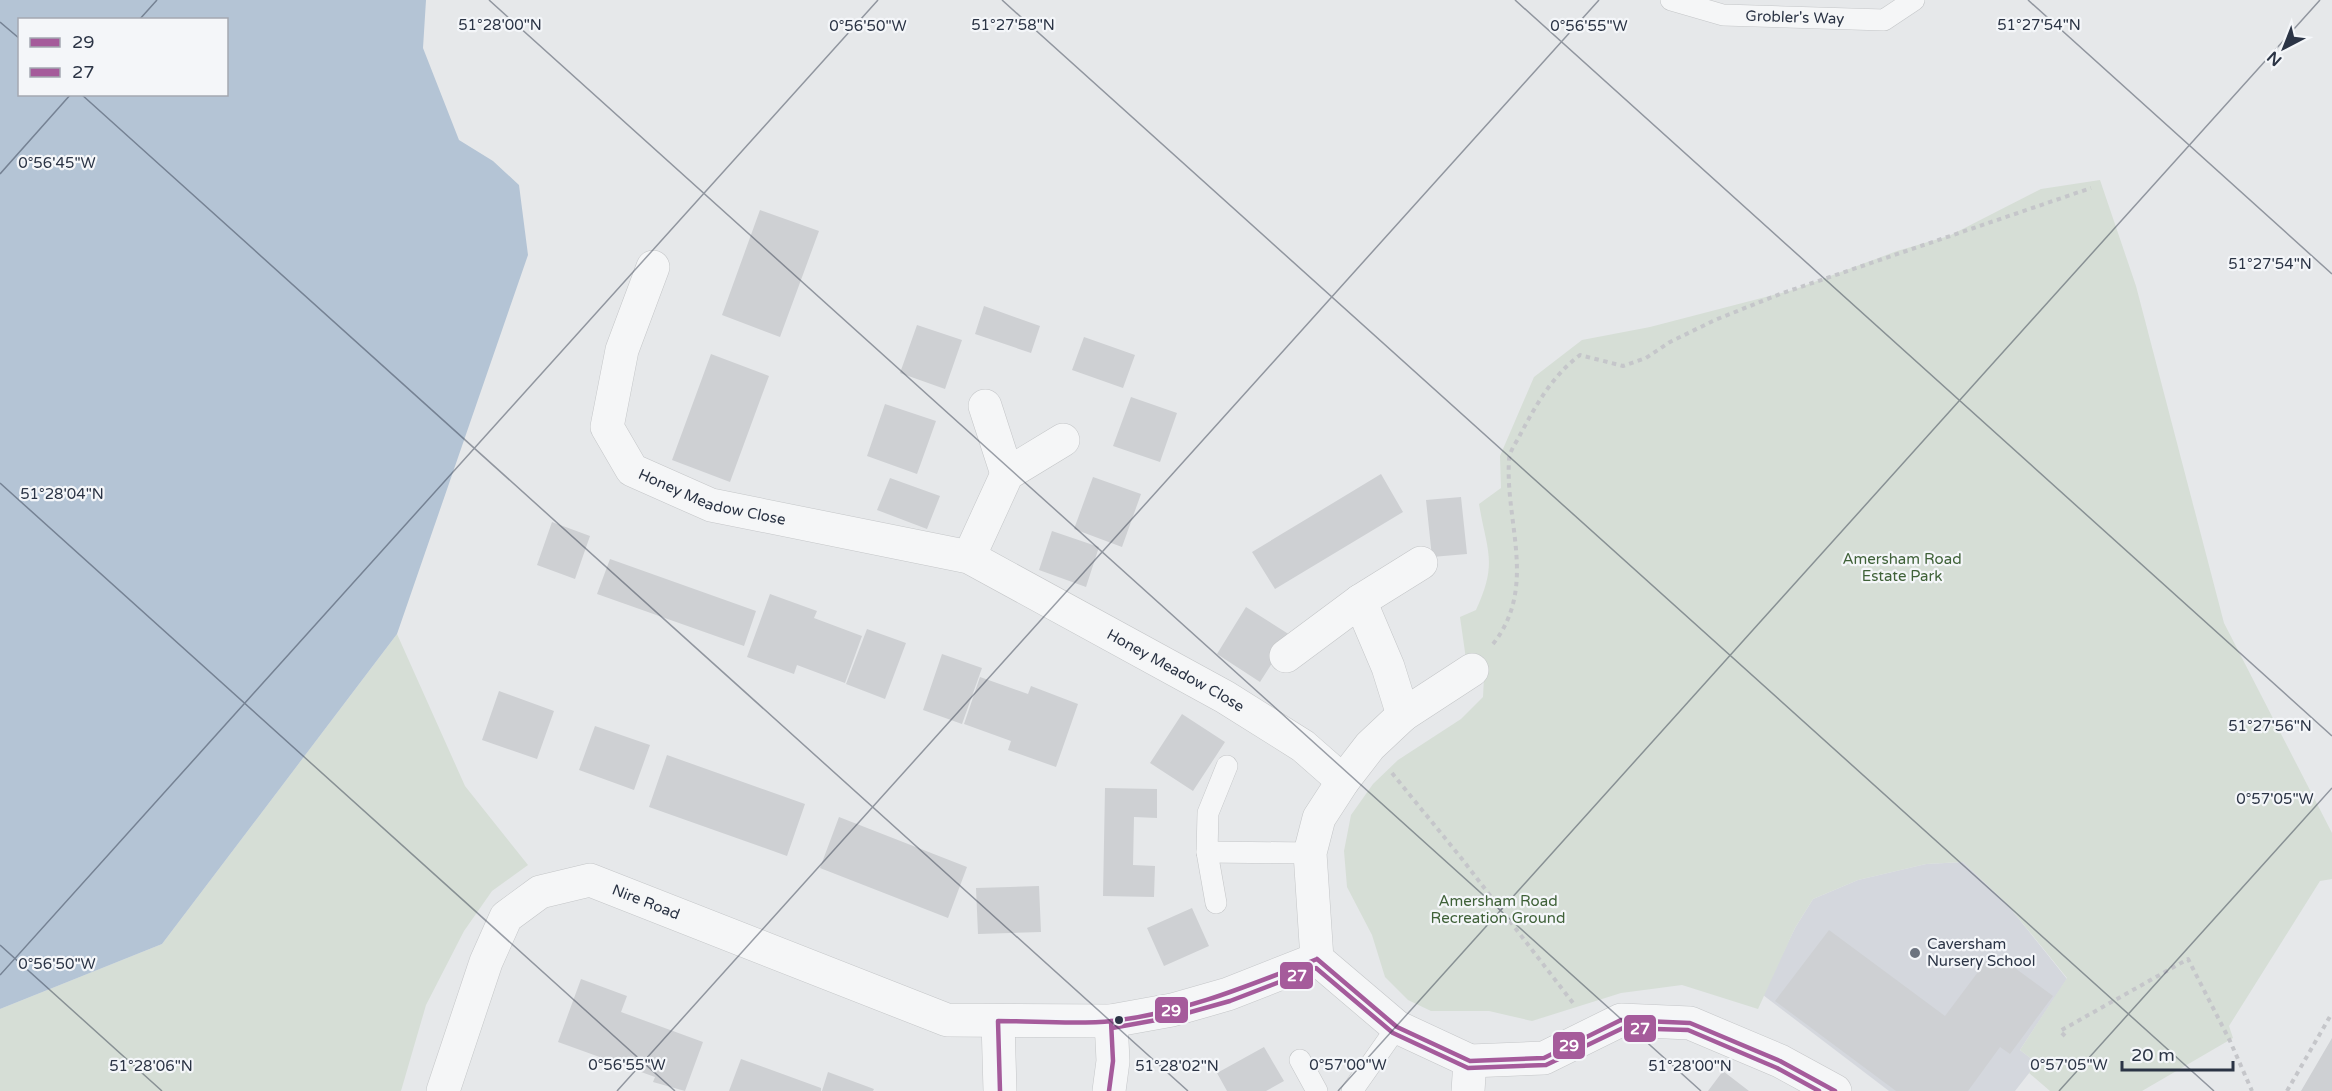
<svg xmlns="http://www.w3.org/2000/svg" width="2332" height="1091" viewBox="0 0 2332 1091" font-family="'Varela Round',sans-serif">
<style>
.built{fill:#d4d7dd}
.green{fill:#d6ded6}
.water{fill:#b4c4d5;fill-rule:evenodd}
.building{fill:#ced0d3}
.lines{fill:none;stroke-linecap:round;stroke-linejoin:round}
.service-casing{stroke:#c4c6c8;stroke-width:22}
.minor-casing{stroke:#c4c6c8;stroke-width:34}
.path{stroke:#c5c6ca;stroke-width:4;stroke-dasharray:4.5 4.5;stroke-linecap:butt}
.service{stroke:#f5f6f7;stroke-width:21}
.minor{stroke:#f5f6f7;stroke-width:33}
.bus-1-casing{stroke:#f4f6f9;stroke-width:9}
.bus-2-casing{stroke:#f4f6f9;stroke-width:9}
.bus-1{stroke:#a55b9b;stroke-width:4.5}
.bus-2{stroke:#a55b9b;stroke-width:4.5}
.ticks{fill:none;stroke:#2b3445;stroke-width:1.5;stroke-opacity:0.45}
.poi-dot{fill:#6c737f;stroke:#f4f6f9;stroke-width:2}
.bus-dot{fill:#2b3445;stroke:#f4f6f9;stroke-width:2}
.labels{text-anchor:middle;stroke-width:4.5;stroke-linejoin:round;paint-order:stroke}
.street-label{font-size:15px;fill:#2b3445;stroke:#f4f6f9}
.park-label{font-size:15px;fill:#3f6138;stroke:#f4f6f9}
.poi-label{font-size:15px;fill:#2b3445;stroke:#f4f6f9;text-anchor:start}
.ticks-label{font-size:15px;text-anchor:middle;fill:#2b3445;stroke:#f4f6f9;stroke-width:4.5;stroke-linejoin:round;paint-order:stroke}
.line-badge{stroke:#f4f6f9;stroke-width:2}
.badge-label{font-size:16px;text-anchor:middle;font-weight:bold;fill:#fff}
</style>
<rect width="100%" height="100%" fill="#e6e8ea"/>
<path class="built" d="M1963,862L2007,904L2067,979L2020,1050L2037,1063L2015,1091H1889L1763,995L1795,928L1813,899L1858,880L1926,864Z"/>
<path class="green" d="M2100,180L2136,286L2224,623L2332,833V879L2320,881L2229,1026L2233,1038L2142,1091H2050L2029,1073L2037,1063L2020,1050L2067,978L2007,904L1963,862L1926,864L1858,880L1813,899L1795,928L1758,1009L1682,985L1621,993L1532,1021L1489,1011H1431L1408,1000L1385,977L1372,935L1347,887L1344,851L1351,815L1373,784L1398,760L1461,719L1483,697L1484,677L1467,666L1460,617L1476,610C1498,562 1487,552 1479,504L1501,488L1500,456L1534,377L1582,340L1650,327L1793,290L1897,251L1949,236L2041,189Z
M397,634L465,786L528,865L492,891L464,931L426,1005L401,1091H0V1009L162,944Z"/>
<path class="water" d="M0,0H426L423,48L459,140L493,161L519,185L528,255L397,634L162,944L0,1009ZM20,20H226V94H20Z"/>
<path class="building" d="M760,210L819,231L780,337L722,315Z
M984,306L1040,326L1031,353L975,334Z
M917,325L962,340L945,389L900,373Z
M1084,337L1135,355L1123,388L1072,370Z
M711,354L769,376L730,482L672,460Z
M1131,397L1177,413L1160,462L1113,446Z
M885,404L936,421L917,474L867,456Z
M1381,474L1403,512L1275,589L1252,552Z
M1093,477L1141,494L1122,547L1074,529Z
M890,478L940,496L927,529L877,510Z
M1461,497L1467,554L1432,557L1426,500Z
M552,522L590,536L575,579L537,565Z
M1052,531L1099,547L1086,587L1039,570Z
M610,559L756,611L744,646L597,594Z
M770,594L817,611L814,618L862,636L845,683L797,665L794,674L747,657Z
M1246,607L1290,635L1260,682L1217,654Z
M867,629L906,643L885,699L846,684Z
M942,654L982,668L962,724L923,710Z
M980,677L1028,694L1031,686L1078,704L1056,767L1008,750L1011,741L964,724Z
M499,691L554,711L537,759L482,740Z
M1182,714L1225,742L1193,791L1150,763Z
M595,726L650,745L634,790L579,770Z
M667,755L805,804L787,856L649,807Z
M1105,788L1157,789V818L1134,817L1133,865L1155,866L1154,897L1103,896Z
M839,817L967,867L948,918L820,868Z
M1039,886L1041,932L978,934L976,888Z
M1192,908L1209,946L1164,966L1147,928Z
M1829,930L1945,1016L1993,952L2053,996L2010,1054L2000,1047L1968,1091H1896L1775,1001Z
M581,979L627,996L621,1012L703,1042L685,1091L653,1082L655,1077L558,1042Z
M2332,1038V1091H2301Z
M1264,1047L1284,1081L1266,1091H1227L1217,1073Z
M741,1059L821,1088V1091H729Z
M1723,1071L1749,1091H1708Z
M828,1072L874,1089L873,1091H822Z"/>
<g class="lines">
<defs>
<g id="service">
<path id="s1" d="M1671,0L1723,15L1884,20L1914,0"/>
<path d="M1207,852L1310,853"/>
<path d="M1216,903L1207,852L1208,813L1227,766"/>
<path d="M1300,1060L1317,1091"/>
<path d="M1352,1091L1397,1027"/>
</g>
<g id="minor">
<path id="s2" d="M653,267L622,350L607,427L632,470L711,505L969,557L1225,697L1303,746L1343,781"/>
<path d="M985,406L1007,474"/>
<path d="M969,557L1007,474L1063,440"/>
<path d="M1360,601L1421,563"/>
<path d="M1286,656L1360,601L1388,667L1403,715"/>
<path d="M1472,670L1403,715L1370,746L1343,781L1319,818L1310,853L1317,959L1397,1027L1470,1061L1544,1058L1621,1020L1690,1023L1780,1061L1835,1091"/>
<path d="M998,1021L1000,1091"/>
<path id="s3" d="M443,1091L486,962L506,917L540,892L590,880L947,1020L1111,1021L1172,1010L1228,994L1317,959"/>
<path d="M1109,1091L1113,1061L1111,1021"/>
<path d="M1468,1091L1470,1061"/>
</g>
</defs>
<use href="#service" class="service-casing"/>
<use href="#minor" class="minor-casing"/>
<path class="path" d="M1493,644C1538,587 1505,523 1509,460C1509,452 1516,443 1520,435C1536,405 1552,376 1580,355L1623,366L1646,358L1670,342L1715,320L1780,294L2091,188
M1392,773L1462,859L1573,1003
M2065,1036L2060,1031L2188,959L2230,1041L2252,1091
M2287,1091L2332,1013"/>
<use href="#service" class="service"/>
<use href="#minor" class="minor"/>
<defs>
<path id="bus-1" d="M1317,959L1397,1027L1470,1061L1544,1058L1621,1020L1690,1023L1780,1061L1835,1091
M1000,1091L998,1021C1034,1021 1078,1025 1112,1021C1184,1013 1250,985 1317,959
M1109,1091L1113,1061L1111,1021"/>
<path id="bus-2" d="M1112,1028L1173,1017L1230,1001L1316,968L1393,1033L1468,1068L1546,1065L1623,1028L1688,1030L1777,1068L1819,1091"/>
</defs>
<use href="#bus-1" class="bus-1-casing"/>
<use href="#bus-2" class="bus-2-casing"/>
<use href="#bus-1" class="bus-1"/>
<use href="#bus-2" class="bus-2"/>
</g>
<path class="ticks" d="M489,0L1701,1091M1002,0L2214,1091M1515,0L2332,736M2028,0L2332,274M139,20L157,0M0,22L20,39M81,94L1188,1091M0,174L71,94M0,483L675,1091M0,945L162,1091M0,975L878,0M617,1091L1599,0M1338,1091L2320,0M2059,1091L2332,788"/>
<circle class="poi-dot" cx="1915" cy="953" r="6"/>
<circle class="bus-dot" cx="1119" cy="1020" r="5"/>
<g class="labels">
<g class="street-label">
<text dy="5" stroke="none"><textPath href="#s1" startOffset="126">Grobler's Way</textPath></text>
<text dy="5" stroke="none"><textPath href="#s2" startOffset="302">Honey Meadow Close</textPath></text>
<text dy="5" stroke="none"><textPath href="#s2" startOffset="802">Honey Meadow Close</textPath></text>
<text dy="5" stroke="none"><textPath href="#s3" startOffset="339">Nire Road</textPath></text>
</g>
<g class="park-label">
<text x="1902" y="564">Amersham Road<tspan x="1902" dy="17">Estate Park</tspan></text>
<text x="1498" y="906">Amersham Road<tspan x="1498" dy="17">Recreation Ground</tspan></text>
</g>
<g class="poi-label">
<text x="1927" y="949">Caversham<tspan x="1927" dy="17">Nursery School</tspan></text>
</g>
</g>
<g class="ticks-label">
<text x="500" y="30">51°28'00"N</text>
<text x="1013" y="30">51°27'58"N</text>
<text x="2039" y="30">51°27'54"N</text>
<text x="868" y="31">0°56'50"W</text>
<text x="1589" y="31">0°56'55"W</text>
<text x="57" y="168">0°56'45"W</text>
<text x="2270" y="269">51°27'54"N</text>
<text x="62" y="499">51°28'04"N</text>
<text x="2270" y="731">51°27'56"N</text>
<text x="2275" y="804">0°57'05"W</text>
<text x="57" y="969">0°56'50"W</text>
<text x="627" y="1070">0°56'55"W</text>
<text x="1348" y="1070">0°57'00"W</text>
<text x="2069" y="1070">0°57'05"W</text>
<text x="151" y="1071">51°28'06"N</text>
<text x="1177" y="1071">51°28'02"N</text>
<text x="1690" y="1071">51°28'00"N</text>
</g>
<g class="line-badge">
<rect x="1279" y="961" width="35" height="29" rx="6" fill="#a55b9b"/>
<rect x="1154" y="996" width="35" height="28" rx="6" fill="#a55b9b"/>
<rect x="1623" y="1014" width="34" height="29" rx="6" fill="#a55b9b"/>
<rect x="1552" y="1031" width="34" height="29" rx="6" fill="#a55b9b"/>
</g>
<g class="badge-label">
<text x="1297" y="981">27</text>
<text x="1171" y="1016">29</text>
<text x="1640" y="1034">27</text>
<text x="1569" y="1051">29</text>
</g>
<rect x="18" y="18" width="210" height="78" fill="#f4f6f9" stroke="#a4a8b1" stroke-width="1.5"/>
<rect x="30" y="38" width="30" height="9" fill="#a55b9b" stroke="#a4a8b1" stroke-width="1.5"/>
<text x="72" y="48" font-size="18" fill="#2b3445">29</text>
<rect x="30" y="68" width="30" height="9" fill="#a55b9b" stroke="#a4a8b1" stroke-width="1.5"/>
<text x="72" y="78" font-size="18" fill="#2b3445">27</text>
<g transform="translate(2284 48) rotate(222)" stroke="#f4f6f9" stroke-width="4.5" paint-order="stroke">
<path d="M0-4.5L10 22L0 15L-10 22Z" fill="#2b3445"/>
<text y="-9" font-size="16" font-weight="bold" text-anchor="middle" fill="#2b3445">N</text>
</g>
<path d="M2122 1061v9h111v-9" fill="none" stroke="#2b3445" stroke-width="3"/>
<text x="2131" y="1061" font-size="18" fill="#2b3445" stroke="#f4f6f9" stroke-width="4.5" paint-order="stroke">20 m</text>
</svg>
